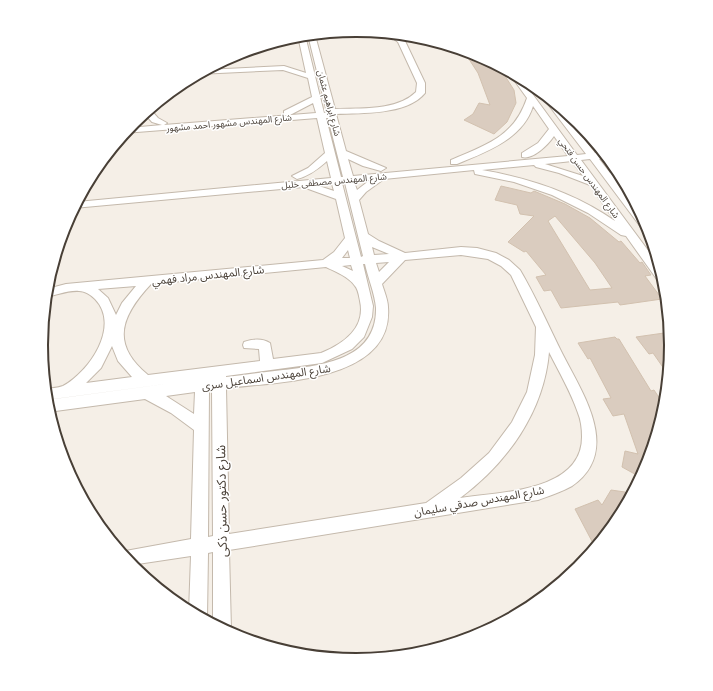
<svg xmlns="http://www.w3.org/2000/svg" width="713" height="691" viewBox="0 0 713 691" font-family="'Nunito Sans','Noto Sans Arabic',sans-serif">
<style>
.building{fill:#daccbf;stroke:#d2c1af;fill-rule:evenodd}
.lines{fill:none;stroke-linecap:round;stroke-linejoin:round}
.minor-casing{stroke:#c4b9ac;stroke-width:2}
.minor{fill:#fff;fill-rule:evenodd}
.labels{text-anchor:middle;stroke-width:3;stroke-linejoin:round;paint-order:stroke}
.far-street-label{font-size:9px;fill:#483f36;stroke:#fff}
.street-label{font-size:11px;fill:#483f36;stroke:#fff}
.near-street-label{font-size:13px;fill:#483f36;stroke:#fff}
.rim{fill:none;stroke:#483f36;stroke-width:2}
</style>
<rect width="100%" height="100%" fill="#f5efe7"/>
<path class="building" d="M463,50L477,54L498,65L514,90L516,103L507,122L494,134L464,120L473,114L479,103L490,105L478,73Z
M501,186L531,193L534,191L565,204L590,218L619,242L621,241L640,263L642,262L651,275L645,276L662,299L620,305L618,302L561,308L551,290L544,291L536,277L546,275L526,251L524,252L508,242L534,216L520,214L517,205L495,200ZM555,216L595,263L612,288L590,290L548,221Z
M671,332L672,346L669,376L653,353L649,354L636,337Z
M615,337L617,339H619L651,391L654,390L666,408L648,466L642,478L622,467L625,451L638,454L624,414L613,416L603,399L611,398L590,358L588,359L578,343Z
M611,490L625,492L630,501L619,521L596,549L575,509L598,500L602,505Z"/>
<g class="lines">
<defs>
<path id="minor" d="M386,33L396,34L405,41L425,83V93C407,115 362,113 336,114L346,151L386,168L381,171L363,166L348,159L353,176L568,156L554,136C548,145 533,160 522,157V153L538,143L549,129L533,106C523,139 486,152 457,164H451V160C486,145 514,137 527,98L509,73L510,72L520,77L577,155L586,154L541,95V91L556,103L595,153L604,152L608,157L599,159L610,173L614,166L620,172L616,181L643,216L651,235L646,234L590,159L581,160L661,268L666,286L661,285L626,236L621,235L588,213L552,195L514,182L475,174L474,170L384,179L366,192L359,200L368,234L379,241L405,253L461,247L477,248L496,253L509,260L520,270C536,297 549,327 563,355C583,394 622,451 572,486C561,492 549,496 538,500L229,550L231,630L230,634L213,625V552L208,553L207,617L205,621L189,612L191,556L131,565L120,552L191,539L194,430L171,413L145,399L48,412L47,400L195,380L46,400L45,389C51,388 58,388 63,386C89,372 121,326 95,299C91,295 85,291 79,291C68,290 57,295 46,297L47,289L66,284L323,260L334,252L345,238L336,199L303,187L74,208L77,202L331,178L327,161C318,169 309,176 297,179L292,176L308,168L325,153L317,118L124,133L129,128L162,125L152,122L144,113L150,109L158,118L167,123L164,125L316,113L313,103L290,115H284V111L312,97L308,78L283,70L198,74L205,70L284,66L306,73L298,36L305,35L324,113L327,112L308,35H315L335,109C360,108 397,111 416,92L417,83L398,42ZM326,118H328L343,177H341ZM572,161L583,176L545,164ZM534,165L536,167L559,173L590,185L615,221C575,193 529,178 482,170ZM370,180L357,190L354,182ZM342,183H345L363,256L361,257ZM332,184L334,191L316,185ZM372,247L389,254L374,255ZM348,250L350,258H341H342ZM461,255L488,259L501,266L511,275L536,327L535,355L527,392L512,422L489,453L461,478L426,503L229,534L226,388C276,382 394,382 388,307C388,300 384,291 382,284L405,260ZM389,262L379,272L376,263ZM363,264H365C368,278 375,294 376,308C377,360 322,365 283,370C264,372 245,375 226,377V376L322,363L352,349L364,337L372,317L373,306ZM351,265L353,271L342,266ZM326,267C336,272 349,277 355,286C358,289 359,296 360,301C366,328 343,344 321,353L273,359L270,343C262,338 253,339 244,342L243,345L244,348L259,349L260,361L148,375C110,344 121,316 151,284ZM136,286L122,303L116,315L108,298L98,289ZM112,346L118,361L132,377L86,383L101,368ZM549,352C559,372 571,392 578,413C581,420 582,429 582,437C582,492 499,492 460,498C507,463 544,412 549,352ZM209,390H212L213,536L208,537ZM195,392L194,414L166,396Z"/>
</defs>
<use href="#minor" class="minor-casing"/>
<use href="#minor" class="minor"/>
</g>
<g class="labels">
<g class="far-street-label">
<text transform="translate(329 103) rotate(75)" y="3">شارع ابراهيم عثمان</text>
<text transform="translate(229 123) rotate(-5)" y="3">شارع المهندس مشهور احمد مشهور</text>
<text transform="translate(589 178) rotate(54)" y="3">شارع المهندس حسن فتحي</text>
<text transform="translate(334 181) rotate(-5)" y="3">شارع المهندس مصطفى خليل</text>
</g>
<g class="street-label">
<text transform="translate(208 275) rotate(-6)" y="4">شارع المهندس مراد فهمي</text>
<text transform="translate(266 377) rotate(-8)" y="4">شارع المهندس اسماعيل سرى</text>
<text transform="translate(479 501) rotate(-10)" y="4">شارع المهندس صدقي سليمان</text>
</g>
<g class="near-street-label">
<text transform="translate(221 501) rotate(-91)" y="5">شارع دكتور حسن ذكى</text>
</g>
</g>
<path d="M0 0H713V691H0ZM48 345a308 308 0 1 1 616 0a308 308 0 1 1-616 0Z" fill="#fff" fill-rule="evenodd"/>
<path class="rim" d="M48 345a308 308 0 1 1 616 0a308 308 0 1 1-616 0Z"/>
</svg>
